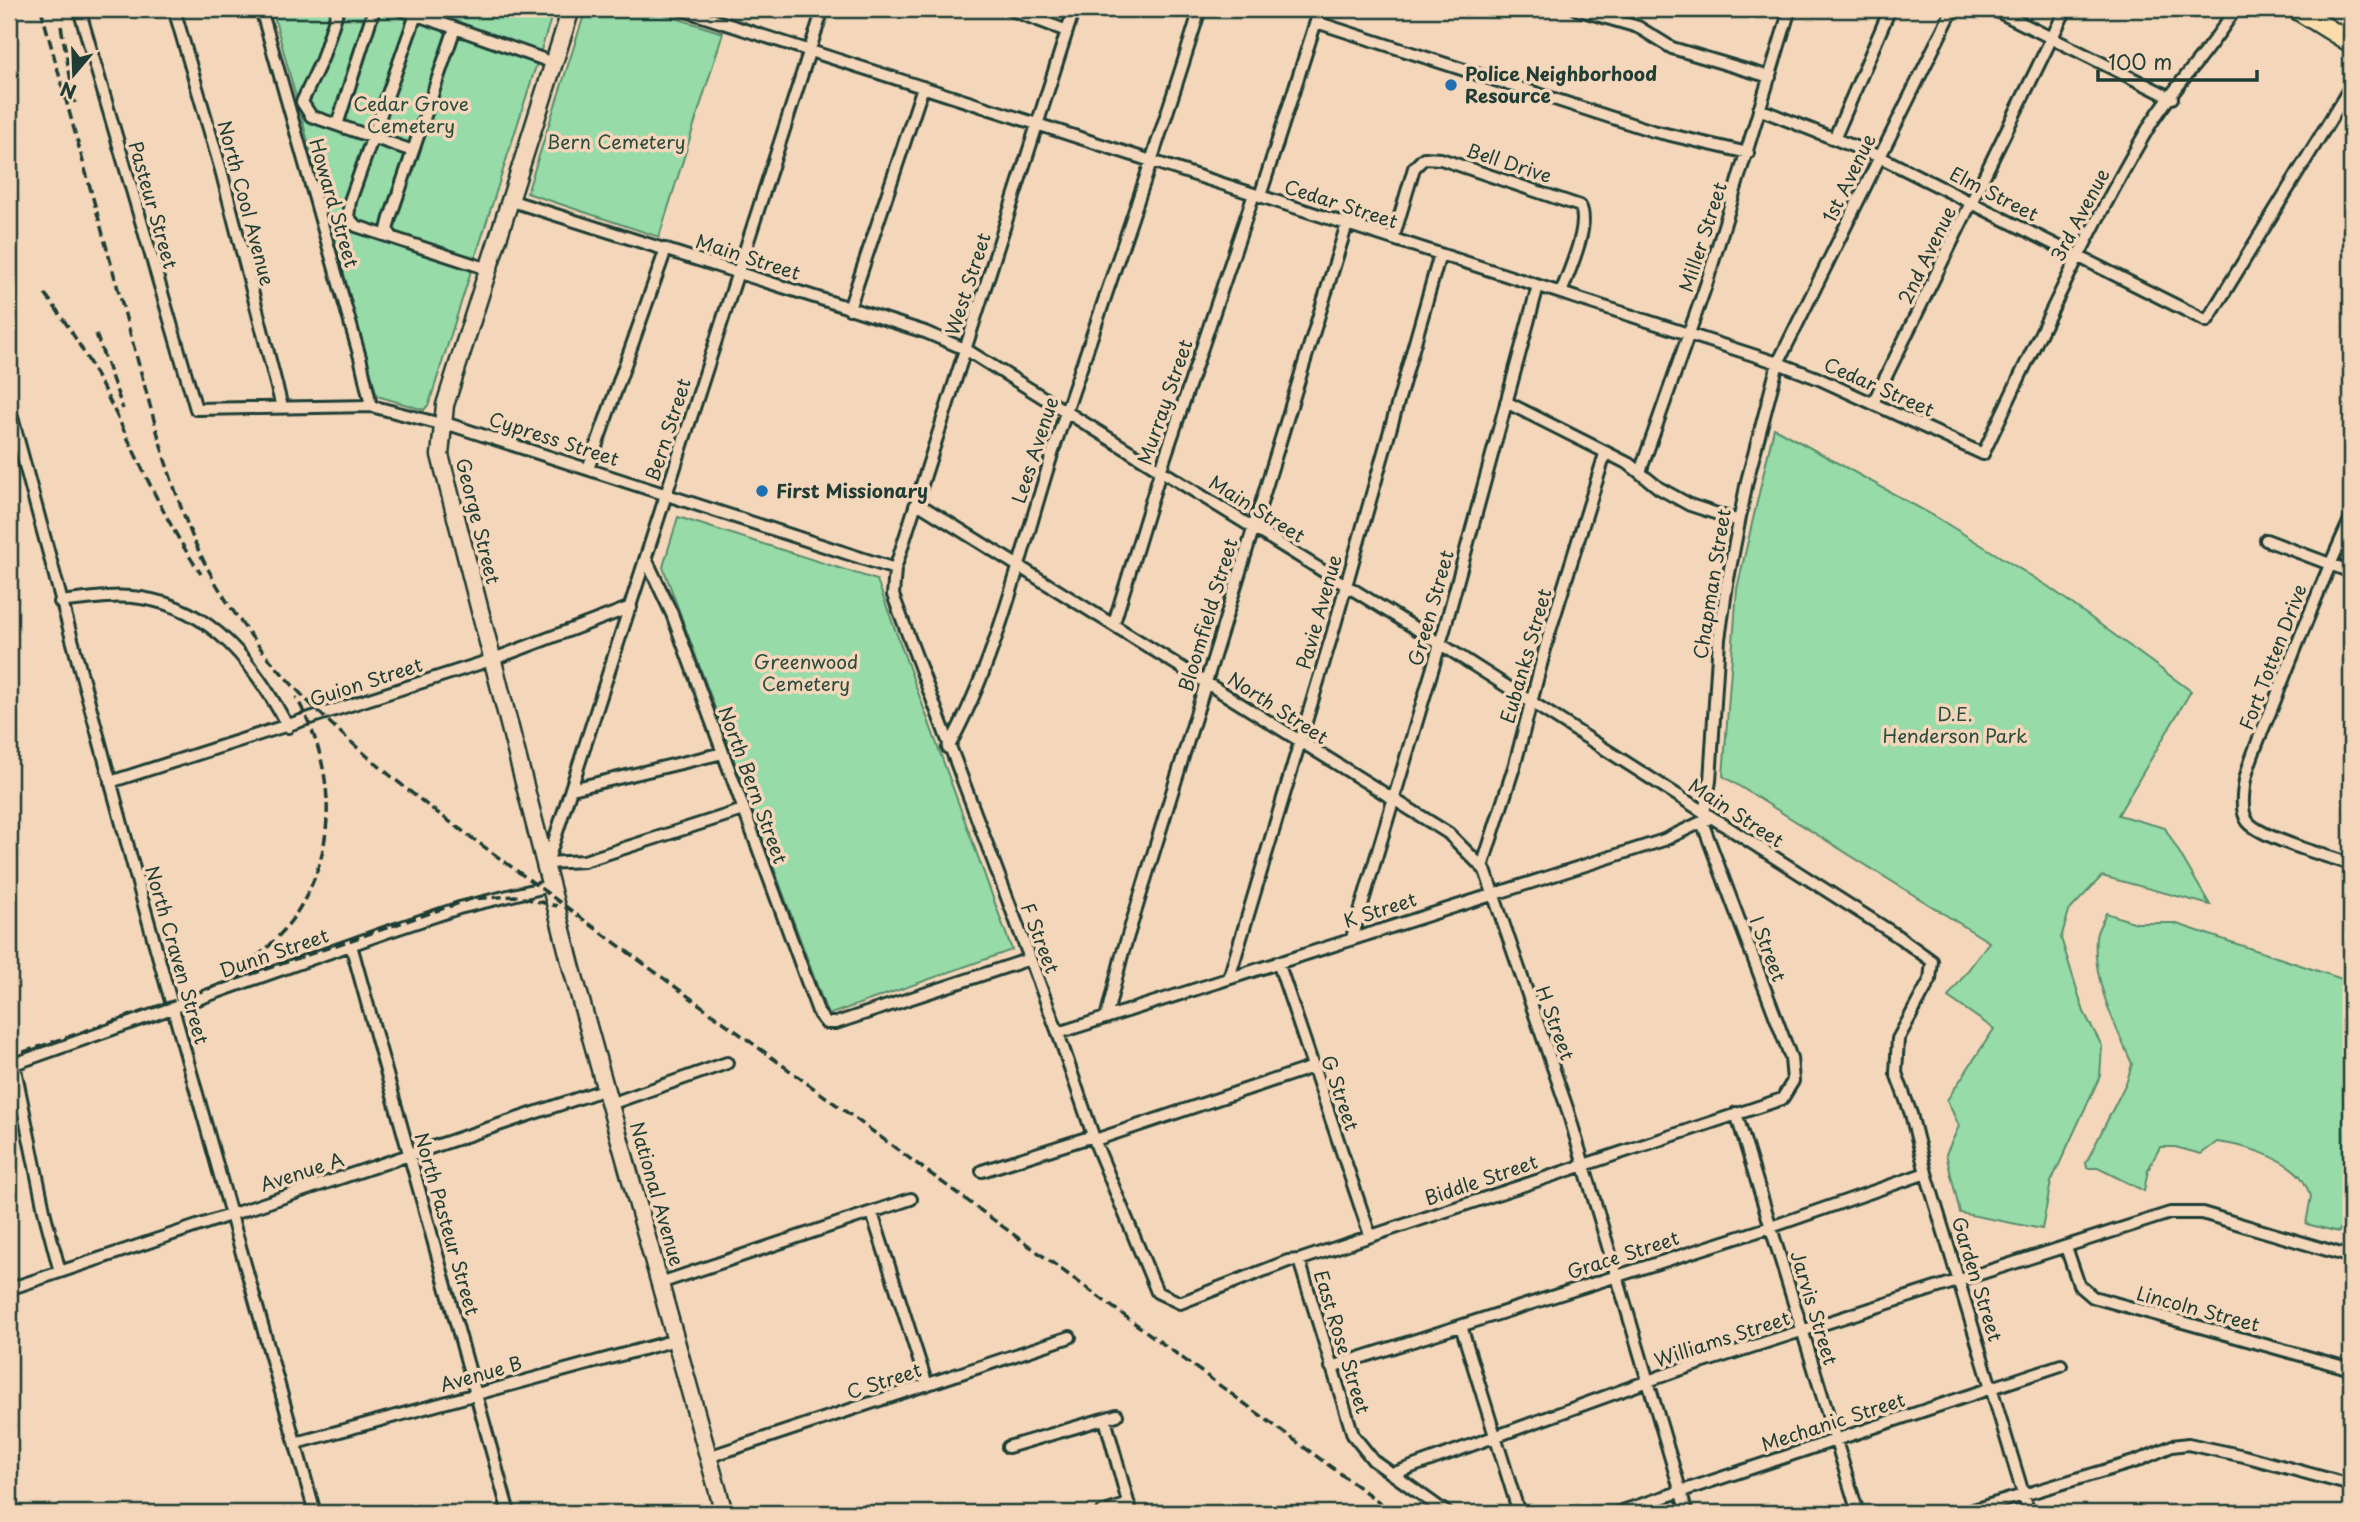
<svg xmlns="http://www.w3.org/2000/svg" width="2360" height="1522" viewBox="0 0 2360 1522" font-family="'Playpen Sans',sans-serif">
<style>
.green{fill:#96dba8;stroke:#5a8c6e;stroke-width:2}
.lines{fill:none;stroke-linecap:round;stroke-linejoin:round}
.street-casing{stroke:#1f3d34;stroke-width:16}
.secondary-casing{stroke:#1f3d34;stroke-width:21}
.primary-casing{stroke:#1f3d34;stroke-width:23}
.street{stroke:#f4d7ba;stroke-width:10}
.secondary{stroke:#f4d7ba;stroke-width:16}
.primary{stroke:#faddab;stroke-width:18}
.rail{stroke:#1f3d34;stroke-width:3.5;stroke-dasharray:10 5;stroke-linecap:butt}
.poi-dot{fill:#1f6fb2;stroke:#f4d7ba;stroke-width:2.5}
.labels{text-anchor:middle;stroke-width:7;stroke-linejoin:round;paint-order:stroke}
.poi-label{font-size:19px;font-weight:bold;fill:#1f3d34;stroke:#f4d7ba;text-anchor:start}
.park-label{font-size:19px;fill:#2b4d40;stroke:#f4d7ba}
.street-label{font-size:19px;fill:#1f3d34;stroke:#f4d7ba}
</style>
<rect width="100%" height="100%" fill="#f4d7ba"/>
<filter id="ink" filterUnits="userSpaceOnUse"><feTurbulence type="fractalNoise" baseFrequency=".0143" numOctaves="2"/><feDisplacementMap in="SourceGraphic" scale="14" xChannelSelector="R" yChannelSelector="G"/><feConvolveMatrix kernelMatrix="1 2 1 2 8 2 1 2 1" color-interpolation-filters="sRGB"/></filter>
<g filter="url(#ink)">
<path class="green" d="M272,9H554L429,404L424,410L377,396Z
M586,9H647L723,33L659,237L527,193Z
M1774,428L1936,517L2049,587L2191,691L2118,815L2165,828L2210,905L2102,876L2069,911L2061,938L2084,1012L2102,1046L2100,1076L2051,1182L2042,1229L1960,1213L1946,1154L1959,1126L1947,1100L1994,1029L1948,997L1989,942L1723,776L1737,589Z
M678,517L877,580L1012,950L828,1015L663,567Z
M2106,913L2136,923H2174L2351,982V1202L2339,1232L2306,1224L2311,1196C2308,1190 2304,1181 2300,1176C2282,1156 2242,1145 2217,1142L2201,1154L2175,1147H2160L2148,1170L2144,1191L2098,1168H2087L2086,1163L2127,1081L2132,1064C2116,1027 2092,980 2096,938C2096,930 2103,921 2106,913Z"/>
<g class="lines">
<defs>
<path id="street" d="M79,9L196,409L371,406L441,424
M174,9L221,170L282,407
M261,9L361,361L371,406
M338,9L322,59L302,102L311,116L413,151
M399,9L455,28
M680,9L1778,363L1817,378L1983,454C2036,343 2087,231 2150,125C2175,85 2210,51 2235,9
M1009,9L1067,31
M1074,9L895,569L893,595L1058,1033L1097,1147L1157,1292L1180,1303L1288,1261L1299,1260L1782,1099L1793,1081L1791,1058L1702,822
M1576,9L1638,27L1672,48L1770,77
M1993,9L2172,98
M1316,22L1653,131L1748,153
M1759,109L1878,156L2207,321L2351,86
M337,125L374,9
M1835,137L1890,9
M1260,196L1320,9
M509,200L925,332L965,349L1439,643L1896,935L1932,961L1930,980L1898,1039L1896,1073L1911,1114L1926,1173L2029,1513
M393,238L356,226L348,217L350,201L418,9
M1393,239L1414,168L1424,158L1441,159L1580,206C1591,225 1568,273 1561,293
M488,269L393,238L387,230L390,218L455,28L554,63
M849,309L923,87
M1506,402L1629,464L1659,488L1690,505L1739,521
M1873,403L2066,9
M9,406L143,902L315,1513
M442,422L895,569
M588,469L666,249
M1640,472L1706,285L1790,9
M917,503L1448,833L1485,870L1567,1108L1687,1513
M2351,518C2323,578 2299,639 2275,700C2265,726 2251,753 2245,780C2243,792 2240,812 2248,822C2261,838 2330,857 2351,864
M2266,540L2351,572
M646,559L672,614L819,1014L826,1023H836L1030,959
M60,602C86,599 114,594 141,598C213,608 256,666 288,727
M1114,623L1161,469L1254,194
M948,748C1002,651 1025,532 1061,427C1108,287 1157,150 1200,9
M110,782L491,660L631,607
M572,789L723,753
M743,810L584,861L547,863L823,9
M1704,813L1710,781L1719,639L1727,584L1747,481L1778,363L1953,9
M1482,867L1515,764L1549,634L1605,454
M1352,938L1445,627L1538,286
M351,945L509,1513
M1278,962L1370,1235
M1229,978L1332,635L1440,254
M1106,1018L1122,955L1347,224
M1058,1033L1664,840L1708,819
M610,1104L727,1063
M1736,1113L1858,1513
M1095,1140L1313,1067
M982,1171L1093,1136
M872,1213L927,1385
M2066,1247L2079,1285L2093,1297L2351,1369
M1299,1260L1353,1435L1373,1460L1447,1513
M60,1272L45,1215L14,1064L387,932L459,908L550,886
M660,1283L911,1199
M9,1289L606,1089
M1461,1326L1519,1513
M1331,1367L1771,1227L1926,1173
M1105,1419L1131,1513
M296,1443L676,1340
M1008,1447L1117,1415
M708,1457L1070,1337
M1392,1474L1673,1372L2170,1213H2202L2351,1257
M1101,1513L1129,1504
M1616,1513L2061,1365
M1963,1513L2137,1461L2172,1446L2188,1444L2244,1456L2351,1485"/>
<path id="secondary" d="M571,9L445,405L440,455L572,969L724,1513"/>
<path id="primary" d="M2296,9L2351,43"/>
</defs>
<use href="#street" class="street-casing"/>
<use href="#secondary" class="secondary-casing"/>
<use href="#primary" class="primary-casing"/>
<use href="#street" class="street"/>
<use href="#secondary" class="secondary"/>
<use href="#primary" class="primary"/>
<path class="rail" d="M41,9L165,460C178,498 189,535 208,569C259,665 343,739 427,805L1394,1513
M61,26L75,103
M45,294C111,379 140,485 201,574
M96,334L123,409
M232,975C332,912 353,797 296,697
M9,1057L471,899L515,896L557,906"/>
</g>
</g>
<g class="poi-dot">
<circle cx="1451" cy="85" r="7"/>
<circle cx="762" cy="491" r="7"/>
</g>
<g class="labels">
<g class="poi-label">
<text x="1465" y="81">Police Neighborhood<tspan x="1465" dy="22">Resource</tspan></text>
<text x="776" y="498">First Missionary</text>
</g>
<g class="park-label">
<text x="411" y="111">Cedar Grove<tspan x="411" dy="22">Cemetery</tspan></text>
<text x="616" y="149">Bern Cemetery</text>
<text x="806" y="669">Greenwood<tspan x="806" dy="22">Cemetery</tspan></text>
<text x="1955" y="721">D.E.<tspan x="1955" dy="22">Henderson Park</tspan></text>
</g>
<g class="street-label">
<text transform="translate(1509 163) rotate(18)" y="7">Bell Drive</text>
<text transform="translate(1849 178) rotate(-64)" y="7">1st Avenue</text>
<text transform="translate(1994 194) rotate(27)" y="7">Elm Street</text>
<text transform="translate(246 203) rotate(75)" y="7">North Cool Avenue</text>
<text transform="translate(334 203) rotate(74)" y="7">Howard Street</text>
<text transform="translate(1341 204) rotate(18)" y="7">Cedar Street</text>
<text transform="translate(153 205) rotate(74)" y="7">Pasteur Street</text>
<text transform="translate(2080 215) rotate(-62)" y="7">3rd Avenue</text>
<text transform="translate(1703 237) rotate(-72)" y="7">Miller Street</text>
<text transform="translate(1927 255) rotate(-64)" y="7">2nd Avenue</text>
<text transform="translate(748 257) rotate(18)" y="7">Main Street</text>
<text transform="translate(968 284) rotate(-72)" y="7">West Street</text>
<text transform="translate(1879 387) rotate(24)" y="7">Cedar Street</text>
<text transform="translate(1165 402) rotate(-71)" y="7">Murray Street</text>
<text transform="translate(668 430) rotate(-72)" y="7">Bern Street</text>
<text transform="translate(554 439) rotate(18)" y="7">Cypress Street</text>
<text transform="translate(1035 450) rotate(-72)" y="7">Lees Avenue</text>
<text transform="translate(1257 509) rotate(32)" y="7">Main Street</text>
<text transform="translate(478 521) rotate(76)" y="7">George Street</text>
<text transform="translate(1712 584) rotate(-81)" y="7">Chapman Street</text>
<text transform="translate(1431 608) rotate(-74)" y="7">Green Street</text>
<text transform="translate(1319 612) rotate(-74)" y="7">Pavie Avenue</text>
<text transform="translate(1208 615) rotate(-73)" y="7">Bloomfield Street</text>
<text transform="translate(1526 656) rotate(-74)" y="7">Eubanks Street</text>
<text transform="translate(2273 657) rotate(-69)" y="7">Fort Totten Drive</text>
<text transform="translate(366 682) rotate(-18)" y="7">Guion Street</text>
<text transform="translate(1278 708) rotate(33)" y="7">North Street</text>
<text transform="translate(753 785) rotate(70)" y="7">North Bern Street</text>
<text transform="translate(1736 813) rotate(33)" y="7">Main Street</text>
<text transform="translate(1380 910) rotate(-18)" y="7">K Street</text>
<text transform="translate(1040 938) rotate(69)" y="7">F Street</text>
<text transform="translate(1768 949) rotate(69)" y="7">I Street</text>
<text transform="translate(274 953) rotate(-19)" y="7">Dunn Street</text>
<text transform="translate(177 955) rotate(74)" y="7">North Craven Street</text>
<text transform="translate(1555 1023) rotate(70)" y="7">H Street</text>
<text transform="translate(1340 1093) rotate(71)" y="7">G Street</text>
<text transform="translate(302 1172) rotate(-18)" y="7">Avenue A</text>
<text transform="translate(1481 1180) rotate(-19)" y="7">Biddle Street</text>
<text transform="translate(657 1194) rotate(74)" y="7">National Avenue</text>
<text transform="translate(447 1224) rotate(74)" y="7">North Pasteur Street</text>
<text transform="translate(1623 1255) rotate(-18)" y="7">Grace Street</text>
<text transform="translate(1977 1279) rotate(73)" y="7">Garden Street</text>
<text transform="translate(1814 1308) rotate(73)" y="7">Jarvis Street</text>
<text transform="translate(2198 1309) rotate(15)" y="7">Lincoln Street</text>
<text transform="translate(1722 1339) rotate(-18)" y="7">Williams Street</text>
<text transform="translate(1342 1342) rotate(73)" y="7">East Rose Street</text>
<text transform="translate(481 1374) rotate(-16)" y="7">Avenue B</text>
<text transform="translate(884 1381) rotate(-18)" y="7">C Street</text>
<text transform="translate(1833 1422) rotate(-18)" y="7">Mechanic Street</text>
</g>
</g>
<rect width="2360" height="1522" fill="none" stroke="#f4d7ba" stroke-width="35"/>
<rect x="18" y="18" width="2325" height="1487" fill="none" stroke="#1f3d34" stroke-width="2.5" filter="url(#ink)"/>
<g transform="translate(74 74) rotate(199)" stroke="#f4d7ba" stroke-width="5" paint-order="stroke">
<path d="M0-5L12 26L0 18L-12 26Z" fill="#1f3d34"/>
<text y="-10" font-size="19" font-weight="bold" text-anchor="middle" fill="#1f3d34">N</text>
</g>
<path d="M2098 70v10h159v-10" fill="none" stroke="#1f3d34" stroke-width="3.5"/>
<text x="2108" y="70" font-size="21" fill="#1f3d34" stroke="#f4d7ba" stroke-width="5" paint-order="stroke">100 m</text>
</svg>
